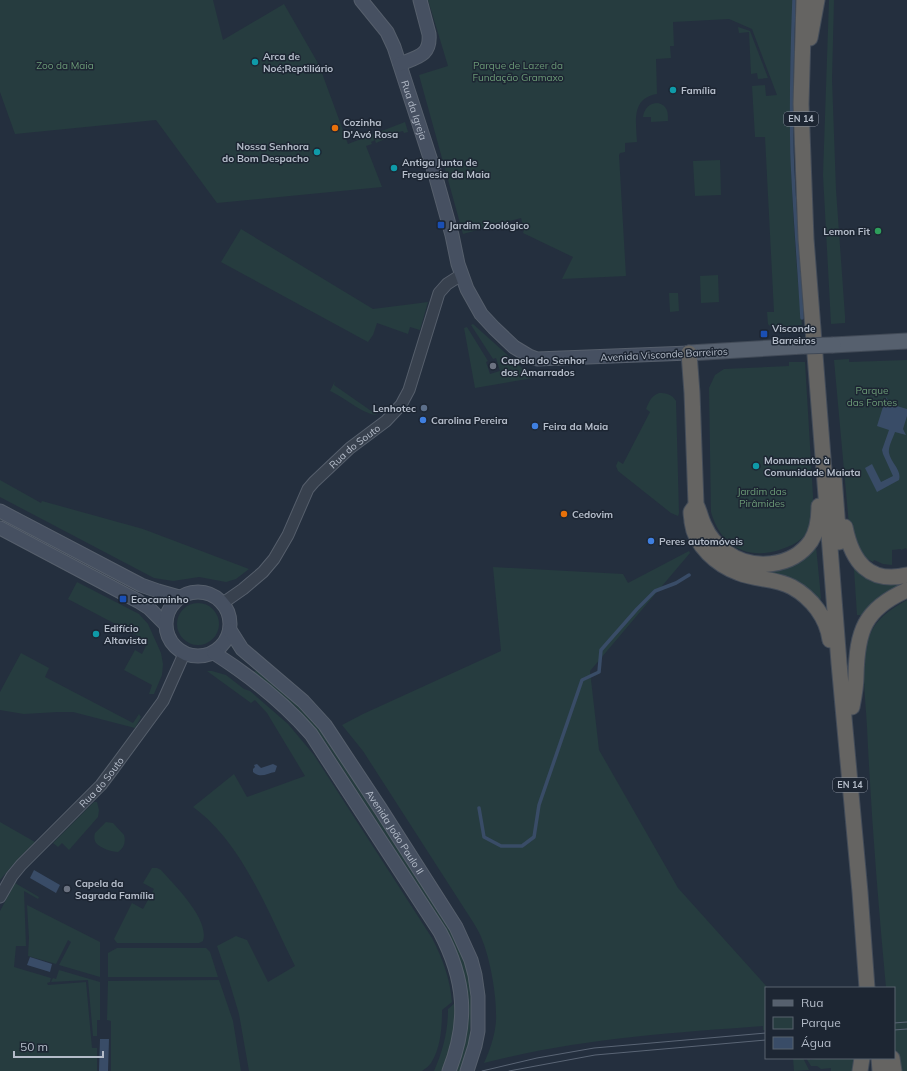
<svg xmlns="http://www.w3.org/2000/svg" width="907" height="1071" viewBox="0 0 907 1071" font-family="Mulish,sans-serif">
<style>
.green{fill:#263c3f}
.water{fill:#394c67}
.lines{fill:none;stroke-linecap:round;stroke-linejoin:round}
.stream{stroke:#394c67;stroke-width:3.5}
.tertiary-casing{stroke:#565f6c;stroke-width:13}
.secondary-casing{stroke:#565f6c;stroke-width:15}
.primary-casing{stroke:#414a57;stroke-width:17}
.trunk-casing{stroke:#434c59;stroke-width:17}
.tertiary{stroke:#38414e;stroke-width:11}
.secondary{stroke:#465061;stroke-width:13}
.primary{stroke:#56606e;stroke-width:15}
.trunk{stroke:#656462;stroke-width:15}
.tram{stroke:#5a6575;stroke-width:1}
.primary-bridge-casing{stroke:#414a57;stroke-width:17;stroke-linecap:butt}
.primary-bridge{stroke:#56606e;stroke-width:15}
.culture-dot{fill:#0f9aa8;stroke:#1d2633;stroke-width:1.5}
.food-dot{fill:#e8710a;stroke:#1d2633;stroke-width:1.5}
.transit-dot{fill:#1a4fb4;stroke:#1d2633;stroke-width:1.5}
.leisure-dot{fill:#2e9e5b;stroke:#1d2633;stroke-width:1.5}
.worship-dot{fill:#6b7280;stroke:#1d2633;stroke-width:1.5}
.service-dot{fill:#5c6f8a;stroke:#1d2633;stroke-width:1.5}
.shop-dot{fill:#3f7fe0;stroke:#1d2633;stroke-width:1.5}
.labels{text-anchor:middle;stroke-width:3;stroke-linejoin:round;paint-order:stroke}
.shield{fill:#1d2633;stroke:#878f9c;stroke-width:1}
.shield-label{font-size:9px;font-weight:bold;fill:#b4bcc9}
.poi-label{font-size:10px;font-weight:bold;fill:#b4bcc9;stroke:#1d2633;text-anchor:start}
.park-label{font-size:10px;fill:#6b9a76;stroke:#1d2633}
.street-label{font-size:10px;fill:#b4bcc9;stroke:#1d2633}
</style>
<rect width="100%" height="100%" fill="#242f3e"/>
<path class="green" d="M0,0H213L223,40L284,4L319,65L348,144L405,122L408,132L404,133L403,131L399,132V135L390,138L389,136L385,137V139L376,143L375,140L371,142L372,144L366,146L382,187L217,203L156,120L15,134L0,92Z
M428,0H793C787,109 791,217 802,325L771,327L768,324L767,312H774L765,137H755L752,86L765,85L766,96L777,95L752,29L729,19L673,22L674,46H670L671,58L656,59L657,94C631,98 636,122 637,142L625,143V152L620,153L619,155L626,276L562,279L573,257L523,233L524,230L521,218L463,234L419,75L448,66Z
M829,0H834L832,79L836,190L845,316V323L831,324L823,175Z
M738,27L750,31L768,78L758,79L757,73L751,74L749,32L739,33Z
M658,103C668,106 668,112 668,121L651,122V117H643C644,109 649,103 658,103Z
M720,160L721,195L695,196L693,161Z
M241,229L373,309L428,302L420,330L410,327L408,334L377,323L373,335L368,342L221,262Z
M718,275L719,302L701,303L700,276Z
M669,293H678L679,311L670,312Z
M473,324L533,378L475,388L464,328L467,327L488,361L486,362L490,374L500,371L496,358L493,359L471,325Z
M849,359V362L907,360V550L906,548L901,550V549L892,550V565L883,564L874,560L873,562L864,557L860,553L849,525L834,360Z
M789,362H805L813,496C813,508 813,522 807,532C802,541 791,546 782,549C748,561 721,547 711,512L709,388L715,375L724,369L789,366Z
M335,381L334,385L377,415C364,415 344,397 330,391Z
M659,393C666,393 672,394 676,401L679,513L678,516L671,513L618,471L616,466L618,461L623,464L650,412L646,409C649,402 651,396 659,393Z
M0,480L41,503L42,501L143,529L249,569L236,579L226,582L199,577L173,581L154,578L0,497Z
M816,546L821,598L820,600L749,572L738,564Z
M689,551L690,553L590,671L599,750L678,888L768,988H766V1030H763V1026C669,1033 576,1039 484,1063C490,1050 495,1035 496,1021C497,998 491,963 483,942C481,935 477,929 473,922L363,751L342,725L363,714L501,651L493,567L623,574L628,583Z
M854,569L907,579V583C889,592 874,600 861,615H857Z
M77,582L139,614L148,624L161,653L163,664L162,675L154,694H149L152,685L124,670L135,650L142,654L146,646L138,641L140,637L68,599Z
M907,600V1071H899L894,1044V988H886C878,901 871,814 867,727C866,702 860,663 868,640C874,620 889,610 907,600Z
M177 624a21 21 0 1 1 42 0a21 21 0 1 1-42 0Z
M21,653L49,668L45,677L133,723L139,714L141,717L135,728L73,712H58L24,714L0,710V692Z
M256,670L296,704L323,733L440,912L458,944L466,965L470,986L472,1008L469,1041L460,1071H456C478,1014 470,967 438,916L326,743L296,707L254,672Z
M207,671H212L226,675L244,689L250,691L288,724L314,755L432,938C443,959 450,979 452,1002L442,1010C442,1026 441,1048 431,1063C429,1066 425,1069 422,1071H249L239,1014L230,984L217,946L236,936L247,940L268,982L295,966C268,913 243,843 193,807L234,774L247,797L305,776L267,713L255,700L251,703Z
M94,802H97L99,810L98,817L69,850L62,843L58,847L53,843Z
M0,822L35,842L17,860L0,880Z
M106,822L113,823L124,835C126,842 124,848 118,852C112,852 100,848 96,843C94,840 94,836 95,833Z
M152,868H157L161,870C174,885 210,919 203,941L199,943H117L114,939L132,903L143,909L154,889L143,883Z
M15,883L39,897L38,899L24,891L26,946H16L14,967L51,978L50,982L47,983L48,985L86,982L92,1048H97V1071H0V911Z
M27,905L100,942V977L59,965L71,942L68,940L56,964L28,956L29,938Z
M117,948H206L210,952L218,977H108V953Z
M59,970L100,982V1020H97V1036H93L88,980L51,982L53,978L56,979Z
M219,980L233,1021L241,1071H111V1021L107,1020L108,981Z
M455,1003C455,1027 451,1049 442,1071H434C443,1051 448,1031 448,1009Z
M793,1058H803L809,1070L794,1071Z
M806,1058H810V1060L821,1058H854L853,1071H831V1068L821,1069L817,1066H811Z"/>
<path class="water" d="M886,397L890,404L907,409V416L903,429L906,435L895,432C893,438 888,447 889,453C891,463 902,470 899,480L877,492L865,468L872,464L881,482L893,476L883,454L882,450L889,430L877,426Z
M257,764L261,768L273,764L277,766L275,772C267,773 261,779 253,772V769L255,767L254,765Z
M34,870L60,885L56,893L30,878Z
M30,957L52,964L50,972L27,965Z
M100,1039H109L108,1071H99Z"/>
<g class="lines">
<path class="stream" d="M794,0C792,51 791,102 792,153C794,208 799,263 802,318
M479,808L484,837L501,846H522L534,837L539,805L582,680L599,672L601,650L637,609L655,591L676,583L689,575"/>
<defs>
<g id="tertiary">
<path id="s1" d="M223,603L243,589L263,572L274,559L288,535L308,489L314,482L350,448L386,421L401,405L409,390L439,293L447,284L461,275"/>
<path id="s2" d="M0,897L12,876L21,865L101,785L113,769L163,701L184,654"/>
</g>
<g id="secondary">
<path id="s3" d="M361,0L387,32L394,47L433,167L452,235L458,264L467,289L481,314L494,328L514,347L529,356L537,359L689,353"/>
<path d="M400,64C417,57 431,56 429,34L420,0"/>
<path d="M0,511L141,585L158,591L179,597"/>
<path d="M0,528L138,601L149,608L165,624"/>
<circle cx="198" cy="624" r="32"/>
<path id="s4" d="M230,630L242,649L303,701L325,725L380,808L456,927L471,960L475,975L478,996V1031L475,1046L467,1071"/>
<path d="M214,653C250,676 283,702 311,734L440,932C465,979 469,1021 449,1071"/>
</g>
<path id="primary" d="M833,345L907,341
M689,353L804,346"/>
<path id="trunk" d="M804,0L801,104L806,239L839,663L860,892L867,988
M810,38L817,0
M689,353L692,393L696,504C700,512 701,520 705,527C709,537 718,546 726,552C752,571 792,568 811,541C818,530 819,518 819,506
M834,477L839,542
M696,504C695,507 692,510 691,512C691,515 692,519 692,522C695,546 717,565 739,573C756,580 776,578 792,587C812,598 827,618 830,640
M845,527C852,562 869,584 907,575
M852,707C854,697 856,686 856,676C857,631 864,609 907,590
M879,1058L880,1071
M892,1058L894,1071
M860,1071L862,1058"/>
</defs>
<use href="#tertiary" class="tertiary-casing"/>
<use href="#secondary" class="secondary-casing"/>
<use href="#primary" class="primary-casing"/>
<use href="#trunk" class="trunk-casing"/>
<use href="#tertiary" class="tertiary"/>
<use href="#secondary" class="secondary"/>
<use href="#primary" class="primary"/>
<use href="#trunk" class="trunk"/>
<path class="tram" d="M894,1023L907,1022
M894,1030L907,1029
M482,1071L537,1058L594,1048L766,1033
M509,1071L595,1055L766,1040"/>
<defs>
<path id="primary-bridge" d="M804,346L833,345"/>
</defs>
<use href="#primary-bridge" class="primary-bridge-casing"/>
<use href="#primary-bridge" class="primary-bridge"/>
</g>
<g class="culture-dot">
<circle cx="255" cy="62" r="4"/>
<circle cx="673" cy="90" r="4"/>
<circle cx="317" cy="152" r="4"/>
<circle cx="394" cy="168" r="4"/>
<circle cx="756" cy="466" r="4"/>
<circle cx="96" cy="634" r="4"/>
</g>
<g class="food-dot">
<circle cx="335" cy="128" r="4"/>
<circle cx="564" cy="514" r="4"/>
</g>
<g class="transit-dot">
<rect x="437" y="221" width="8" height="8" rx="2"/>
<rect x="760" y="330" width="8" height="8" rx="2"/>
<rect x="119" y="595" width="8" height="8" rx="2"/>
</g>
<circle class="leisure-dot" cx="878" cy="231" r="4"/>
<g class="worship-dot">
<circle cx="493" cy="366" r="4"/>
<circle cx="67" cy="889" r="4"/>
</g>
<circle class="service-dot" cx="424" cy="408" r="4"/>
<g class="shop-dot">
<circle cx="423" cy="420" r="4"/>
<circle cx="535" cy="426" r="4"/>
<circle cx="651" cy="541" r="4"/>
</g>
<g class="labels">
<g class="shield">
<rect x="784" y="112" width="34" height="14" rx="3"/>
<rect x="833" y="778" width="34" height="14" rx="3"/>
</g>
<g class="shield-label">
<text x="801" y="122">EN 14</text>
<text x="850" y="788">EN 14</text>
</g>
<g class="poi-label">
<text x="263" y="60">Arca de<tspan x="263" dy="12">Noé;Reptiliário</tspan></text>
<text x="681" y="94">Família</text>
<text x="343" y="126">Cozinha<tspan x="343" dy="12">D'Avó Rosa</tspan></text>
<text x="309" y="150" text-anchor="end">Nossa Senhora<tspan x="309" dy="12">do Bom Despacho</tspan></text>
<text x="402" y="166">Antiga Junta de<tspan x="402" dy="12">Freguesia da Maia</tspan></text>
<text x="449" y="229">Jardim Zoológico</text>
<text x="870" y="235" text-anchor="end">Lemon Fit</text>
<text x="772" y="332">Visconde<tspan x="772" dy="12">Barreiros</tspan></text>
<text x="501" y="364">Capela do Senhor<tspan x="501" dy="12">dos Amarrados</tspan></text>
<text x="416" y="412" text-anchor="end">Lenhotec</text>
<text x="431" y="424">Carolina Pereira</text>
<text x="543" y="430">Feira da Maia</text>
<text x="764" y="464">Monumento à<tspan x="764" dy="12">Comunidade Maiata</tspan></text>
<text x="572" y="518">Cedovim</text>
<text x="659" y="545">Peres automóveis</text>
<text x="131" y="603">Ecocaminho</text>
<text x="104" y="632">Edifício<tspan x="104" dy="12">Altavista</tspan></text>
<text x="75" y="887">Capela da<tspan x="75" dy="12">Sagrada Família</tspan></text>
</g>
<g class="park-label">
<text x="65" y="69">Zoo da Maia</text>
<text x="518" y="69">Parque de Lazer da<tspan x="518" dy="12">Fundação Gramaxo</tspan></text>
<text x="872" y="394">Parque<tspan x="872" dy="12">das Fontes</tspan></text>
<text x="762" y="495">Jardim das<tspan x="762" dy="12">Pirâmides</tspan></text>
</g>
<g class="street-label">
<text dy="4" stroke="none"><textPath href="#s3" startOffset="124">Rua da Igreja</textPath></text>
<text transform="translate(664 354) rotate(-3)" y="4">Avenida Visconde Barreiros</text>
<text dy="4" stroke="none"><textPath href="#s1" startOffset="209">Rua do Souto</textPath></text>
<text dy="4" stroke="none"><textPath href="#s2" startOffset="154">Rua do Souto</textPath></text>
<text dy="4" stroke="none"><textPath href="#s4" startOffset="263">Avenida João Paulo II</textPath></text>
</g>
</g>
<rect x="765" y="987" width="130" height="72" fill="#1d2633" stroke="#59626f"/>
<rect x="773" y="1000" width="20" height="6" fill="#56606e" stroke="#59626f"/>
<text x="801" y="1007" font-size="12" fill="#b4bcc9">Rua</text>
<rect x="773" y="1017" width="20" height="12" fill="#263c3f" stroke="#59626f"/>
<text x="801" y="1027" font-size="12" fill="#b4bcc9">Parque</text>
<rect x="773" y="1037" width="20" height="12" fill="#394c67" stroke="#59626f"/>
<text x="801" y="1047" font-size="12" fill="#b4bcc9">Água</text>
<path d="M14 1051v6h89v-6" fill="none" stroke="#b4bcc9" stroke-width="2"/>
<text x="20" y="1051" font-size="12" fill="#b4bcc9" stroke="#1d2633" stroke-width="3" paint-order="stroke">50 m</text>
</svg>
